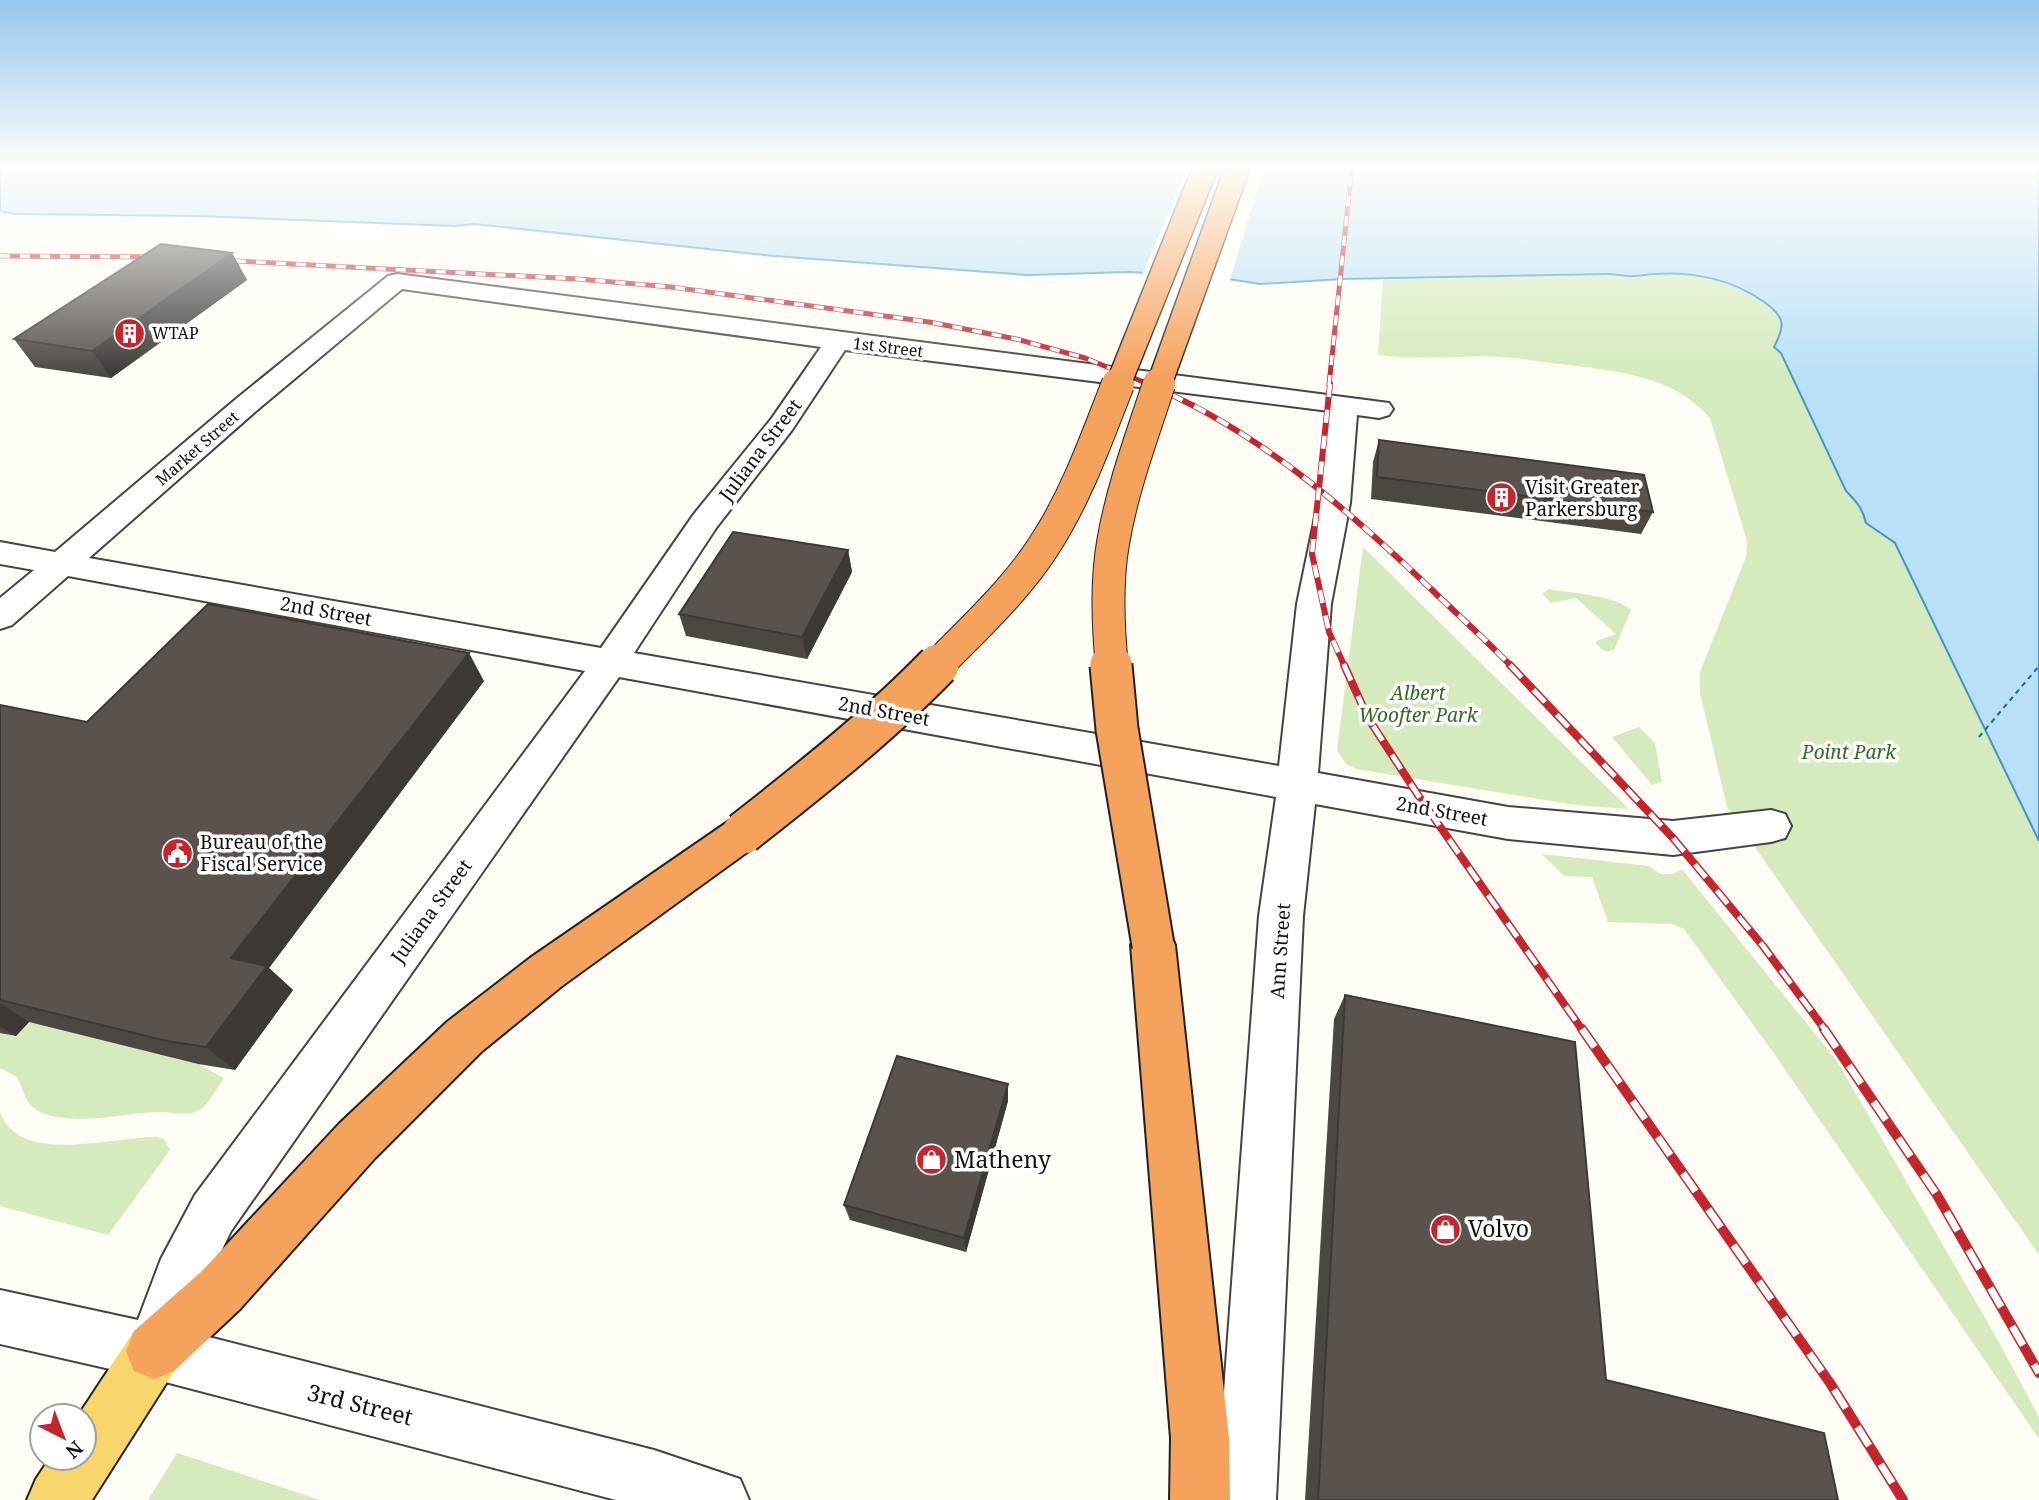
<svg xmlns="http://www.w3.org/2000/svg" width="2039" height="1500" viewBox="0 0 2039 1500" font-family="'Noto Serif',serif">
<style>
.green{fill:#d5ebbd}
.water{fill:#b9e0f7;stroke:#3f96cf;stroke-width:2}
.pier{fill:#fffdf5}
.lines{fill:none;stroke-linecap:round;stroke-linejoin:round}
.ferry{stroke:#1768a6;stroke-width:2;stroke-dasharray:5 4.5;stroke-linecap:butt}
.minor-casing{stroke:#444;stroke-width:4}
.primary-casing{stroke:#222;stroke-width:4}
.motorway-casing{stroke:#222;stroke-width:4}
.minor{fill:#fff;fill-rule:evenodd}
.primary{fill:#f9d66b;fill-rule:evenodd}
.motorway{fill:#f5a25d;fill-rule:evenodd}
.rail-far3-casing{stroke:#c4262e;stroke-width:5}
.rail-far2-casing{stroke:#c4262e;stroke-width:6}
.rail-far1-casing{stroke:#c4262e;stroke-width:8}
.rail-casing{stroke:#c4262e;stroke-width:10}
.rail-far3{stroke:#fff;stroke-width:3.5;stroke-dasharray:10;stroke-linecap:butt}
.rail-far2{stroke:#fff;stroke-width:4.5;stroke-dasharray:13;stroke-linecap:butt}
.rail-far1{stroke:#fff;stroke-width:5;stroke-dasharray:17;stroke-linecap:butt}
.rail{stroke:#fff;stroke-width:7;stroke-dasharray:22;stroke-linecap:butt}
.motorway-bridge-far2-casing{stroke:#222;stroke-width:27;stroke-linecap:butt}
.motorway-bridge-far1-casing{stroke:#222;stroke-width:34;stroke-linecap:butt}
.motorway-bridge-casing{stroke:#222;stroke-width:45;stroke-linecap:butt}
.motorway-bridge-far2{stroke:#f5a25d;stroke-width:24}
.motorway-bridge-far1{stroke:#f5a25d;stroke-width:32}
.motorway-bridge{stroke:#f5a25d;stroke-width:41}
.wall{fill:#4d4742}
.shaded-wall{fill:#3f3936}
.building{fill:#5a524d;stroke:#3f3936;stroke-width:2}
.labels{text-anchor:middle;stroke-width:7;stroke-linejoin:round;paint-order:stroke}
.far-poi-label{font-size:16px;fill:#111;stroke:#fff;text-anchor:start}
.far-street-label{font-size:16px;fill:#111;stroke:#fff}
.street-label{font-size:19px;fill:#111;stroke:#fff}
.poi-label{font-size:19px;fill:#111;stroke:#fff;text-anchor:start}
.park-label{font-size:19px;font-style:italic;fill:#2f6b1f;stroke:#fff}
.near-poi-label{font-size:23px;fill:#111;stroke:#fff;text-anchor:start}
.near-street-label{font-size:23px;fill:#111;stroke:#fff}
</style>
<rect width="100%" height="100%" fill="#fffdf5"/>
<path class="green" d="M1677,273C1705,276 1781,291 1782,328C1783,336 1778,340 1774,347L1781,353L1846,491L1857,502L1866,523L1895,542L2039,841V1255L1727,807L1700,693V672L1746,557L1747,541L1710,418C1673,376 1622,372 1569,365C1547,363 1523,358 1500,357C1459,355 1421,361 1378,355L1383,280L1607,274L1633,277Z
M1363,547L1629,809L1575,805L1356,769L1346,764L1337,751Z
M1548,589C1569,593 1616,595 1631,610L1614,650L1606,652L1596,644V641L1616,634L1576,598L1551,603L1542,594Z
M1639,727L1655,743L1662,782L1652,785L1612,737Z
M1542,854L1649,866L1660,874H1673L1682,869L1837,1061L2000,1344L2039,1417V1439L1775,1055L1684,929L1672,924L1608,922L1592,877L1564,876Z
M29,1022L198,1064L224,1078C217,1087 210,1102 201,1109C190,1118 172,1111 159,1112C121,1113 77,1127 40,1112C25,1105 24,1090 17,1077L0,1068V1033L16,1036Z
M0,1112C20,1167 113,1136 157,1137L164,1139L170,1150L108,1235L0,1206Z
M177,1453L321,1500H148Z"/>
<path class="water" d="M0,167H2039V841L1895,543L1866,523C1863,509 1856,501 1846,491L1781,353L1774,347C1785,326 1786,317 1764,302C1734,280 1693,271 1655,274C1648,274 1641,276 1634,276C1625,277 1616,274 1607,274L1342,279L1260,284L1222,278L1130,272L1027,275L774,256L474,224L455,226L196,216L14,214L0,211Z"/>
<path class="pier" d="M1188,167H1264L1229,283L1141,277Z"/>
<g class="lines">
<path class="ferry" d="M1979,737L2039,666"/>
<defs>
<path id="minor" d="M397,274L1389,403L1393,409L1389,415L1379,418L1357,415L1350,503L1331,604L1318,773L1508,807L1673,821L1771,810L1785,814L1791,826L1785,838L1771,842L1673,855L1508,839L1315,804L1303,916L1276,1500H1216L1259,916L1276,797L619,677L231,1231L204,1287L189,1332L654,1450L740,1479L749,1500H616L154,1379L0,1344V1290L138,1320L161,1259L195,1195L585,671L68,576L12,625L0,629V598L34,570L0,564V542L55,552L236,399L388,276ZM402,289L821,347L772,418L694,514L601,648L89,558L256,411ZM845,350L1329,411L1318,503L1297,604L1279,766L634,653L716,528L792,430Z"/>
<path id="primary" d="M154,1323L174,1331L182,1351L174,1371L92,1500H27L36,1479L50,1458H84V1416H78L134,1331Z"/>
<path id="motorway" d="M743,816L757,821L763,833L757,845L562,986L481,1052L375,1158L240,1309L174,1371L154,1379L134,1371L126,1351L134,1331L202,1271L339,1124L447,1022L530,958L729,821Z
M1153,926L1169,931L1175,945L1229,1438L1230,1500H1170L1171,1438L1131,945L1137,931Z"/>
</defs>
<use href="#minor" class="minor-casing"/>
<use href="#primary" class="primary-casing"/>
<use href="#motorway" class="motorway-casing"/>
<use href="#minor" class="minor"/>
<use href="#primary" class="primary"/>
<use href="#motorway" class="motorway"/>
<defs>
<path id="rail-far3" d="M0,256L161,257
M216,260L578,279L671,287L929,322L1016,339L1085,358L1151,385
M1329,385L1352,166"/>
<path id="rail-far2" d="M1147,384C1256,429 1346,508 1431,589C1458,615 1486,640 1512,667
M1330,384L1312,554L1329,632L1345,667"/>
<path id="rail-far1" d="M1344,665L1368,718L1418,795L1583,1031
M1510,665L1673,838L1763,946L1826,1031"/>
<path id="rail" d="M1582,1029L1830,1383L1903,1500
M1824,1029L1937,1195L2039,1373"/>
</defs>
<use href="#rail-far3" class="rail-far3-casing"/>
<use href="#rail-far2" class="rail-far2-casing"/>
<use href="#rail-far1" class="rail-far1-casing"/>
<use href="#rail" class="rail-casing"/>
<use href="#rail-far3" class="rail-far3"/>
<use href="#rail-far2" class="rail-far2"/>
<use href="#rail-far1" class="rail-far1"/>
<use href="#rail" class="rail"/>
<defs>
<path id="motorway-bridge-far2" d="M1118,385L1206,166
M1159,385L1238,166"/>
<path id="motorway-bridge-far1" d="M936,667C975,627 1018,588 1047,541C1078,492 1097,437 1118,384
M1112,667C1108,627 1106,583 1113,543C1122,489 1142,436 1159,384"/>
<path id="motorway-bridge" d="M1111,665L1117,729L1153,945
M743,833C810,780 878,727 938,665"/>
</defs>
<use href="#motorway-bridge-far2" class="motorway-bridge-far2-casing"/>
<use href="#motorway-bridge-far1" class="motorway-bridge-far1-casing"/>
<use href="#motorway-bridge" class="motorway-bridge-casing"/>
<use href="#motorway-bridge-far2" class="motorway-bridge-far2"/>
<use href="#motorway-bridge-far1" class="motorway-bridge-far1"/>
<use href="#motorway-bridge" class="motorway-bridge"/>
</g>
<path class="wall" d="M232,253L247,280L111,378L35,367L14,339Z
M1379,440L1653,512L1641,534L1371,499L1373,462Z
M848,550L852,572L807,659L686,636L679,614Z
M484,681L269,968L293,990L235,1070L198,1064L29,1022L16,1036L0,1033V705L87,722Z
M1345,995L1606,1380L1838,1500H1305L1334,1019Z
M1008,1101L966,1252L850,1220L844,1205Z"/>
<path class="shaded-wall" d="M232,253L247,280L111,378L92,351Z
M848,550L852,572L807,659L802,637Z
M469,653L484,681L269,968L293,990L235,1070L206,1047L231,958Z
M0,1003L29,1022L16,1036L0,1026Z
M1008,1084V1101L966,1252L964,1238Z"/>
<path class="building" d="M161,244L232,253L92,351L14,339Z
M1379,440L1644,475L1653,512L1377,477Z
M733,532L848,550L802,637L679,614Z
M208,604L469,653L231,958L267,966L206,1047L167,1041L0,1000V705L87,722Z
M1345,995L1575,1042L1606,1380L1824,1433L1838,1500H1318Z
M897,1056L1008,1084L964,1238L844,1205Z"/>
<linearGradient id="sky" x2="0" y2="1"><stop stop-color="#95c6ee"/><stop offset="0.44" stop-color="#fffefa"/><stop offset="1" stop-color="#fffefa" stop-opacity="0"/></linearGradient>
<rect width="2039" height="376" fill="url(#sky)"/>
<defs>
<symbol id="building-disc" viewBox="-11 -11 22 22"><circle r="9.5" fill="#c4262e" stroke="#fff"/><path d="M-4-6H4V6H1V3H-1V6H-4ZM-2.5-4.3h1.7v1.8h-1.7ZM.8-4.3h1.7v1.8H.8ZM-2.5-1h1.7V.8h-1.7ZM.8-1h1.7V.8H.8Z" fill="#fff"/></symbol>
<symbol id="civic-disc" viewBox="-11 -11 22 22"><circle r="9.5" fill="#c4262e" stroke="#fff"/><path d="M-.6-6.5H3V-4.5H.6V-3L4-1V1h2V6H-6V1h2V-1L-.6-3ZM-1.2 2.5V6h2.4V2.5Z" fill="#fff"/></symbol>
<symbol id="shop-disc" viewBox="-11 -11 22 22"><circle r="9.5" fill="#c4262e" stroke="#fff"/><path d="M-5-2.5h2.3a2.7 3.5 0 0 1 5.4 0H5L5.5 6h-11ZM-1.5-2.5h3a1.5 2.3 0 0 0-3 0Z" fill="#fff"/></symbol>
</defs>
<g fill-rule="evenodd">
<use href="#building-disc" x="112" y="316" width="35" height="35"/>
<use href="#building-disc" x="1484" y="480" width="35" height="35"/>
<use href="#civic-disc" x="160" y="836" width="35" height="35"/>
<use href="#shop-disc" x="914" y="1142" width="35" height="35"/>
<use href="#shop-disc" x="1428" y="1212" width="35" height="35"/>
</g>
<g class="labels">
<g class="far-poi-label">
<text x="152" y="339">WTAP</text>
</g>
<g class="far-street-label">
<text transform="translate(888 347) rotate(7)" y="6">1st Street</text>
<text transform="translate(197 448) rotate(-41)" y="6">Market Street</text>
</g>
<g class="street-label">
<text transform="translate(760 450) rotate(-53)" y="7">Juliana Street</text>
<text transform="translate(326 611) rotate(10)" y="7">2nd Street</text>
<text transform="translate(884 711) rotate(10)" y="7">2nd Street</text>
<text transform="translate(1442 811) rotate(10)" y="7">2nd Street</text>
<text transform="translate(431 911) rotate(-54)" y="7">Juliana Street</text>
<text transform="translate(1280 951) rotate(-86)" y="7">Ann Street</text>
</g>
<g class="poi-label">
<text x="1525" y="494">Visit Greater<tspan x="1525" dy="22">Parkersburg</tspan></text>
<text x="200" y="849">Bureau of the<tspan x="200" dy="22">Fiscal Service</tspan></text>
</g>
<g class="park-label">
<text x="1418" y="700">Albert<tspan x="1418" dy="22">Woofter Park</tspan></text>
<text x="1849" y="759">Point Park</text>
</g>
<g class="near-poi-label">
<text x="954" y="1168">Matheny</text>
<text x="1468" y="1237">Volvo</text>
</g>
<g class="near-street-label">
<text transform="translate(360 1405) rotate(14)" y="8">3rd Street</text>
</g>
</g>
<g transform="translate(63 1437) rotate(138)"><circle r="33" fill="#ffffff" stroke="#a0a0a0" stroke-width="2"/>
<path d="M0-5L12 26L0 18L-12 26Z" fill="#c4262e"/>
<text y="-10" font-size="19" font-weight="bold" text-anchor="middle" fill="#111111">N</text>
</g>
</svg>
